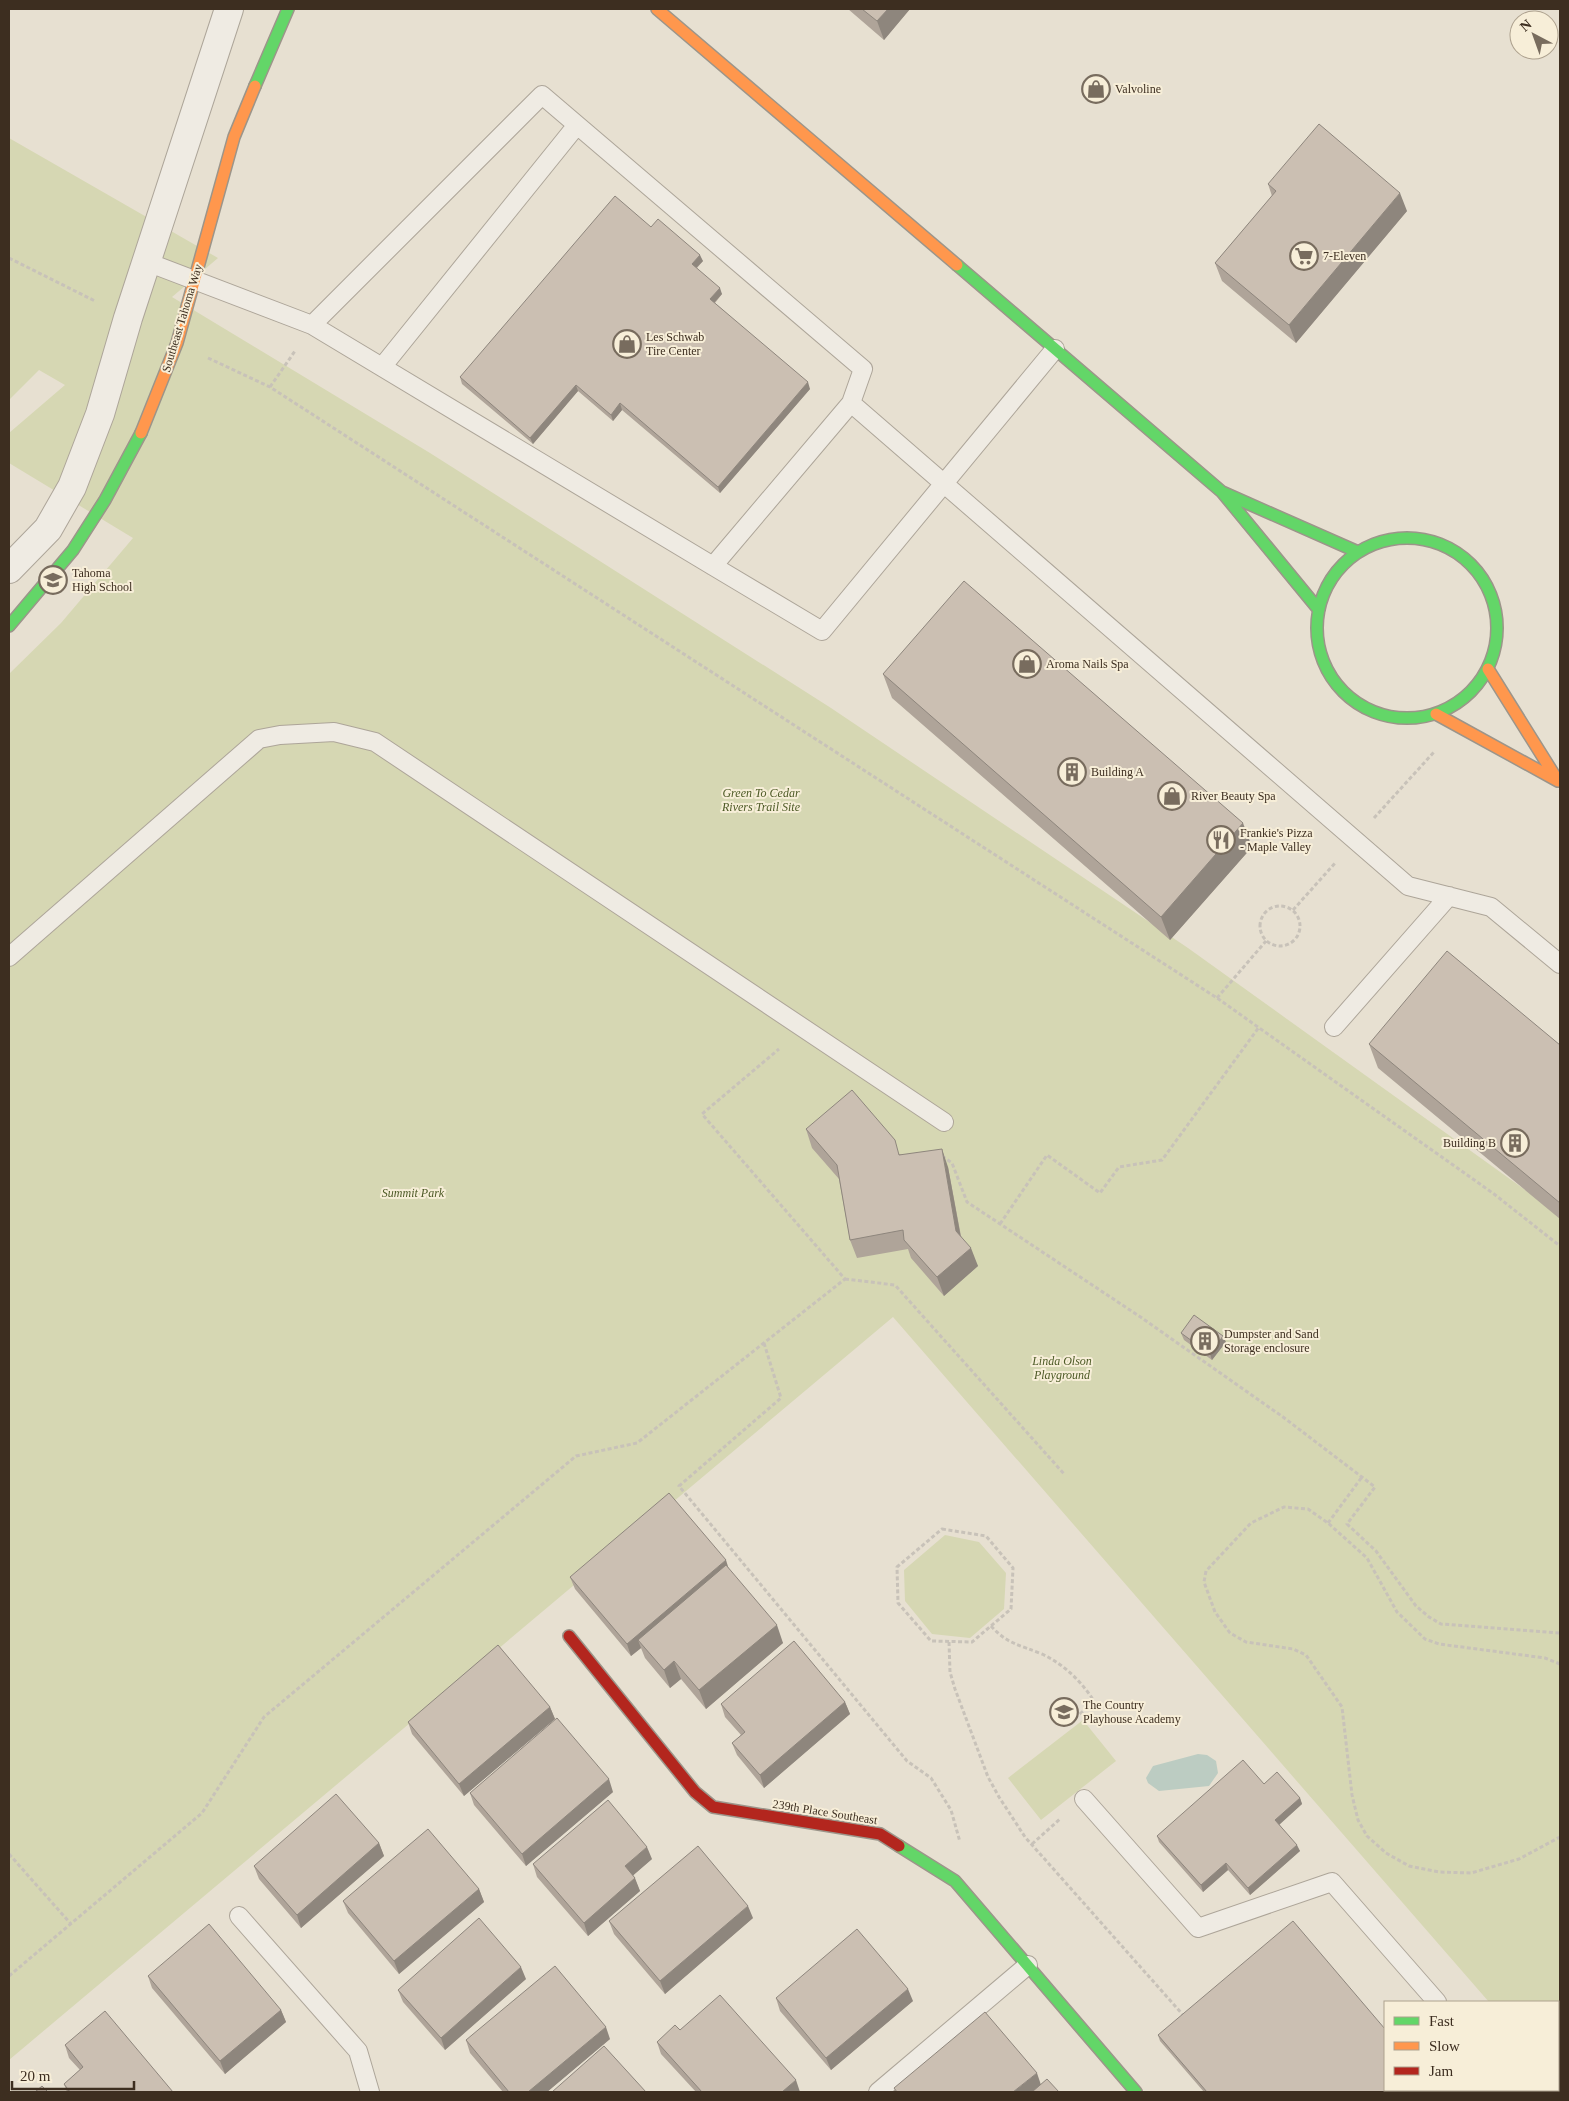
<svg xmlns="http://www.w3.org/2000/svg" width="1569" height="2101" viewBox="0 0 1569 2101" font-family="Georgia,serif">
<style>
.green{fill:#d6d7b3}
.water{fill:#bcccc2}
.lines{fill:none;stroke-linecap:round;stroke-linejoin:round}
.lane-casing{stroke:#ada599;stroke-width:20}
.street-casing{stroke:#ada599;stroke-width:30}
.fast-casing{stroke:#9c958a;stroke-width:14}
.slow-casing{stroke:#9c958a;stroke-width:14}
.jam-casing{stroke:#9c958a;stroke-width:14}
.path{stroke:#c8c2b9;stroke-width:3;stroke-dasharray:4 2.5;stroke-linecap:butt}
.lane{stroke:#efebe3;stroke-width:18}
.street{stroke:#efebe3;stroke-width:28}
.fast{stroke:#63d668;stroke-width:11}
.slow{stroke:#ff974d;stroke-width:11}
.jam{stroke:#b3261e;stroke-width:11}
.wall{fill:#afa499}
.shaded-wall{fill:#8e867d}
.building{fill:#cbbfb2;stroke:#8e867d}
.labels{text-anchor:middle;stroke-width:4;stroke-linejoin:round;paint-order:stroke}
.poi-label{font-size:12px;fill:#3d2e20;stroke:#f7eed8;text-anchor:start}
.street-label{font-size:12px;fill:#3d2e20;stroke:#f7eed8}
.park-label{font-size:12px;font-style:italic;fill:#4d5a26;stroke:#f7eed8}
</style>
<rect width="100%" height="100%" fill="#e7e0d1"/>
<path class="green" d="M9,138L218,258L172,297L430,453L831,708L1188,948L1560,1215V2083L1558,2080V2002H1489L893,1317L9,2060V674L61,623L133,538L9,463V433L65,385L39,370L9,400Z
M945,1535L979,1542L1006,1573L1004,1609L970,1638L932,1634L905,1601L904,1570Z
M1083,1720L1116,1761L1041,1820L1008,1778Z"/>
<path class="water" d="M1198,1754L1207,1755L1216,1761L1218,1773L1209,1786L1159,1791L1148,1783L1146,1778L1153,1766Z"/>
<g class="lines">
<defs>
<path id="lane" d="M147,262L312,325
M382,367L577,125
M851,403L1408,886L1491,907L1560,964
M713,566L312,325L542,95L863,369L851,403L713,566L822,631L1055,349
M9,957L259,739L280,735L334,732L375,742L944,1122
M1334,1027L1449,896
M1084,1799L1198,1928L1332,1882L1437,2002
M239,1916L358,2051L370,2092
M1513,2090L1516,2092
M878,2092L1028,1965"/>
<path id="street" d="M9,569L48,529L72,487L100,414L128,318L229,9"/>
<path id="fast" d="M255,86L288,9
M957,265L1222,492
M1317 628a90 90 0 1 1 180 0a90 90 0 1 1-180 0Z
M1319,610L1222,492L1358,552
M9,626L73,550L105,500L141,433
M899,1846L955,1881L1136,2092"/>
<path id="slow" d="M657,9L957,265
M141,433L177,343L234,137L255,86
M1436,714L1558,781L1488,669"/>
<path id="jam" d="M569,1636L695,1792L713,1807L880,1834L899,1846"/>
</defs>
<use href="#lane" class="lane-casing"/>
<use href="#street" class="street-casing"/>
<use href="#fast" class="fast-casing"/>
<use href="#slow" class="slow-casing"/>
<use href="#jam" class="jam-casing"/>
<path class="path" d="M9,258L95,301
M208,358L270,387L1217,998L1494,1194L1560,1246
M270,387L295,351
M1374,818L1434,752
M1260 926a20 20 0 1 1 40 0a20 20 0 1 1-40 0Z
M1293,910L1336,862
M1217,998L1266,941
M942,1156L952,1163L967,1202L1139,1316L1283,1417L1375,1487L1347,1524L1376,1551L1416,1606L1429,1617L1441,1624L1560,1633
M1000,1224L1047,1155L1100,1193L1119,1167L1162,1160L1259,1027
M845,1279L895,1285L1065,1475
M764,1343L781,1398L679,1486L907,1761L931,1778L951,1810L960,1842
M1328,1523L1362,1477
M942,1529L986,1536L1013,1568L1011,1609L972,1642L931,1641L898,1603L897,1567Z
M991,1626C1007,1644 1020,1645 1042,1654C1063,1664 1079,1679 1092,1698L1088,1707L1073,1720
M949,1642L950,1672L955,1689L988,1777L999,1797L1025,1837L1184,2016
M1560,1664L1545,1658L1439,1644L1425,1639L1397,1612L1367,1558L1328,1523L1308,1509L1284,1507L1251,1523L1206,1571L1204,1582L1215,1612L1230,1633L1246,1642L1293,1649L1306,1655L1342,1707L1352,1795L1358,1820L1367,1836L1386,1853L1409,1866L1439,1872L1471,1873L1519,1859L1560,1837
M1032,1844L1060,1819
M9,1854L71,1924
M9,1976L202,1813L264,1717L576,1456L637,1443L845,1279L702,1114L779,1049"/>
<use href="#lane" class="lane"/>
<use href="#street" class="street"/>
<use href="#fast" class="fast"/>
<use href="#slow" class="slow"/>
<use href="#jam" class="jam"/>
</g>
<path class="wall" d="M848,9H910L884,40Z
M1268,184L1407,211L1296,343L1222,281L1215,263L1272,196Z
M651,227L703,261L697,268L722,294L715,303L810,389L720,493L622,410L613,421L578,391L533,444L462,384L460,377Z
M883,674L1252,847L1170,940L892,698Z
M1369,1044L1560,1045V1219L1378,1068Z
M806,1129L948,1167L961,1236L978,1266L944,1296L911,1258L908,1249L857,1258L850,1240L839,1179L812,1148Z
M1181,1333L1226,1342L1212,1360L1184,1340Z
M729,1569L783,1643L706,1709L681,1679L670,1688L645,1658L641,1648L631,1656L575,1589L570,1577Z
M845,1702L850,1714L764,1788L737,1755L732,1743L741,1735L725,1717L721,1704Z
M550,1707L555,1719L464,1796L412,1734L408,1722Z
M1264,1784L1300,1798L1302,1804L1279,1824L1300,1851L1250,1895L1228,1870L1203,1892L1159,1842L1157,1836Z
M613,1792L526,1866L474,1805L470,1793Z
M379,1843L384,1856L301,1928L259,1879L254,1866Z
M652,1859L633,1875L640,1891L588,1936L537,1877L533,1864Z
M479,1889L484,1902L399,1974L348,1913L343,1901Z
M753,1918L665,1994L614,1934L609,1921Z
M148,1976L281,2010L286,2022L225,2074L152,1988Z
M526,1979L445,2050L403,2002L398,1990Z
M776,1998L913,2001L831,2070L780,2011Z
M680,2030L800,2092H696L661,2054L657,2042Z
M1158,2035L1439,2092H1204L1160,2041Z
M610,2039L547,2092H503L470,2053L466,2040Z
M65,2045L173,2092H67L64,2084L80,2070L69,2058Z"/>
<path class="shaded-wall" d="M888,9H910L884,40L877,21Z
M1400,193L1407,211L1296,343L1289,325Z
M700,255L703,261L694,270L692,264Z
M720,288L722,294L712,305L710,299Z
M808,382L810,389L720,493L718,487Z
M576,385L578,391L533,444L530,438Z
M620,403L622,410L613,421L611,415Z
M1243,823L1252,847L1170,940L1161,917Z
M942,1149L948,1167L963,1249L956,1231Z
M971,1248L978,1266L944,1296L937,1277Z
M1223,1336L1226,1342L1212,1360L1210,1354Z
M726,1560L730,1573L638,1640L641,1648L631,1656L627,1644Z
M777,1625L783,1643L706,1709L699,1690Z
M674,1661L681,1679L670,1688L664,1670Z
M845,1702L850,1714L764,1788L760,1775Z
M550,1707L555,1719L464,1796L459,1784Z
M609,1779L613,1792L526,1866L522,1854Z
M1300,1798L1302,1804L1278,1826L1275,1820Z
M379,1843L384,1856L301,1928L297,1915Z
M1297,1845L1300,1851L1250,1895L1248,1888Z
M647,1847L652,1859L629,1879L625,1866Z
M1226,1863L1228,1870L1203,1892L1201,1885Z
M635,1878L640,1891L588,1936L584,1923Z
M479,1889L484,1902L399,1974L394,1961Z
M748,1906L753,1918L665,1994L660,1981Z
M521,1967L526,1979L445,2050L441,2038Z
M908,1989L913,2001L831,2070L826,2058Z
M281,2010L286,2022L225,2074L220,2061Z
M606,2027L610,2039L547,2092H528Z
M1037,2073L1041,2085L1033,2092H1013Z
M796,2080L800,2092H782Z"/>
<path class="building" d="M862,9H888L877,21Z
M1319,124L1400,193L1289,325L1215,263L1276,191L1268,184Z
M615,196L651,227L658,219L700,255L692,264L720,288L710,299L808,382L718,487L620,403L611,415L576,385L530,438L460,377Z
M964,581L1243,823L1161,917L883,674Z
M1447,951L1560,1045V1203L1369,1044Z
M852,1090L895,1140L899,1155L942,1149L956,1231L971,1248L937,1277L904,1240L903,1230L850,1240L837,1165L806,1129Z
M1194,1315L1223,1336L1210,1354L1181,1333Z
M669,1493L726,1560L627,1644L570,1577Z
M726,1565L777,1625L699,1690L674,1661L664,1670L638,1640Z
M794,1641L845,1702L760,1775L732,1743L745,1732L721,1704Z
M498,1645L550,1707L459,1784L408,1722Z
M557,1718L609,1779L522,1854L470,1793Z
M1243,1760L1264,1784L1277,1772L1300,1798L1275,1820L1297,1845L1248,1888L1226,1863L1201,1885L1157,1836Z
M336,1794L379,1843L297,1915L254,1866Z
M608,1800L647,1847L625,1866L635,1878L584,1923L533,1864Z
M428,1829L479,1889L394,1961L343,1901Z
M698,1846L748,1906L660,1981L609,1921Z
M479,1918L521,1967L441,2038L398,1990Z
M1293,1921L1385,2029V2090H1437L1439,2092H1207L1158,2035Z
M209,1924L281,2010L220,2061L148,1976Z
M857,1929L908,1989L826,2058L776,1998Z
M555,1966L606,2027L528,2092H509L466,2040Z
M720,1995L796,2080L782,2092H702L657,2042L675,2025L680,2030Z
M105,2011L173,2092H70L64,2084L83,2067L65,2045Z
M985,2012L1037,2073L1013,2092H897L894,2088Z
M604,2046L646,2092H552Z
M1047,2079L1059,2092H1032Z
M42,2086L48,2092H35Z"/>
<defs>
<symbol id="shop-ring" viewBox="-11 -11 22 22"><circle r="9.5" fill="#f7eed8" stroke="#786c5e" stroke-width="1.5"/><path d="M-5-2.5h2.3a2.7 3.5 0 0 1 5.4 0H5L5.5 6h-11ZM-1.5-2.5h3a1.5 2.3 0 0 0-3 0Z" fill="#786c5e"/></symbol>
<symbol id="supermarket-ring" viewBox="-11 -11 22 22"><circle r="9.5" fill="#f7eed8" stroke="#786c5e" stroke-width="1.5"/><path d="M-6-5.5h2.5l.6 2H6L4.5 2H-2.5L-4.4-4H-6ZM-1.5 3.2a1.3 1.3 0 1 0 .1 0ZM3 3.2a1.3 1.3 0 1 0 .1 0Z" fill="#786c5e"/></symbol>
<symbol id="school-ring" viewBox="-11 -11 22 22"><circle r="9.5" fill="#f7eed8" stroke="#786c5e" stroke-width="1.5"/><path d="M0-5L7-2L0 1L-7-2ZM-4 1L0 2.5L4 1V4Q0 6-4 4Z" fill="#786c5e"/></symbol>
<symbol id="building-ring" viewBox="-11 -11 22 22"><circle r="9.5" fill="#f7eed8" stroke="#786c5e" stroke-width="1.5"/><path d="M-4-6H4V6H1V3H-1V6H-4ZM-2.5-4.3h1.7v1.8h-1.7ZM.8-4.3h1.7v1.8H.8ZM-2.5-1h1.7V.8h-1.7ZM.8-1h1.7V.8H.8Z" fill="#786c5e"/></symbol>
<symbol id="restaurant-ring" viewBox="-11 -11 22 22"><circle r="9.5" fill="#f7eed8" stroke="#786c5e" stroke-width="1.5"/><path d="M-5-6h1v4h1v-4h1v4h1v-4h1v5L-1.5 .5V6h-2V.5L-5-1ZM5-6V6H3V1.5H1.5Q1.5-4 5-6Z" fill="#786c5e"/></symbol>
</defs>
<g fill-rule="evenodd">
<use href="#shop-ring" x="1080" y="73" width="32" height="32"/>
<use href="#supermarket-ring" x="1288" y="240" width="32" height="32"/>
<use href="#shop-ring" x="611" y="328" width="32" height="32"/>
<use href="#school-ring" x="37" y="564" width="32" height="32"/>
<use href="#shop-ring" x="1011" y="648" width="32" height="32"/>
<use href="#building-ring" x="1056" y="756" width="32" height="32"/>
<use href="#shop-ring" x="1156" y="780" width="32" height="32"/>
<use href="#restaurant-ring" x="1205" y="824" width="32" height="32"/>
<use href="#building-ring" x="1499" y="1127" width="32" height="32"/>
<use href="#building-ring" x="1189" y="1325" width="32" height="32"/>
<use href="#school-ring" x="1048" y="1696" width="32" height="32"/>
</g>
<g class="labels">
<g class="poi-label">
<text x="1115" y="93">Valvoline</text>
<text x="1323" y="260">7-Eleven</text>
<text x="646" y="341">Les Schwab<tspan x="646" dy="14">Tire Center</tspan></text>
<text x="72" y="577">Tahoma<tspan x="72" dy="14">High School</tspan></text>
<text x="1046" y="668">Aroma Nails Spa</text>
<text x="1091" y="776">Building A</text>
<text x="1191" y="800">River Beauty Spa</text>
<text x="1240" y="837">Frankie's Pizza<tspan x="1240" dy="14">- Maple Valley</tspan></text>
<text x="1496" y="1147" text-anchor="end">Building B</text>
<text x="1224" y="1338">Dumpster and Sand<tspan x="1224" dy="14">Storage enclosure</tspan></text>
<text x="1083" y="1709">The Country<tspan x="1083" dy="14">Playhouse Academy</tspan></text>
</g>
<g class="street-label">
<text transform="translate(182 318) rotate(-73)" y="4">Southeast Tahoma Way</text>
<text transform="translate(825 1812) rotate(9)" y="4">239th Place Southeast</text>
</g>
<g class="park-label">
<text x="761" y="797">Green To Cedar<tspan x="761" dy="14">Rivers Trail Site</tspan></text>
<text x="413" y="1197">Summit Park</text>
<text x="1062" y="1365">Linda Olson<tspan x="1062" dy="14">Playground</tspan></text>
</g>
</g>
<rect width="1569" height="2101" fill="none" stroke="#3d2e20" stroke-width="20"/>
<rect x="1384" y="2001" width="175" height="90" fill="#f7eed8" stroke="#ada18e"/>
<rect x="1394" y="2017" width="25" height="8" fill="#63d668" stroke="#ada18e"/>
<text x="1429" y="2026" font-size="15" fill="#3d2e20">Fast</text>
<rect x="1394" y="2042" width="25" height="8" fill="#ff974d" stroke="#ada18e"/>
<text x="1429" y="2051" font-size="15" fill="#3d2e20">Slow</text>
<rect x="1394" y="2067" width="25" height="8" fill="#b3261e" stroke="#ada18e"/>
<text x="1429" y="2076" font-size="15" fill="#3d2e20">Jam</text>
<g transform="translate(1534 35) rotate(319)"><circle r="24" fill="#f7eed8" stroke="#ada18e"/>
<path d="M0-4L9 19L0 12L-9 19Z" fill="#786c5e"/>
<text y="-8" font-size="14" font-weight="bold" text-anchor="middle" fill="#3d2e20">N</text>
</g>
<path d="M12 2081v8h122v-8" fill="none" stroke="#3d2e20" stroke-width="2.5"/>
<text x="20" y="2081" font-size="15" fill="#3d2e20" stroke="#f7eed8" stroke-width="4" paint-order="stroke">20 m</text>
</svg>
